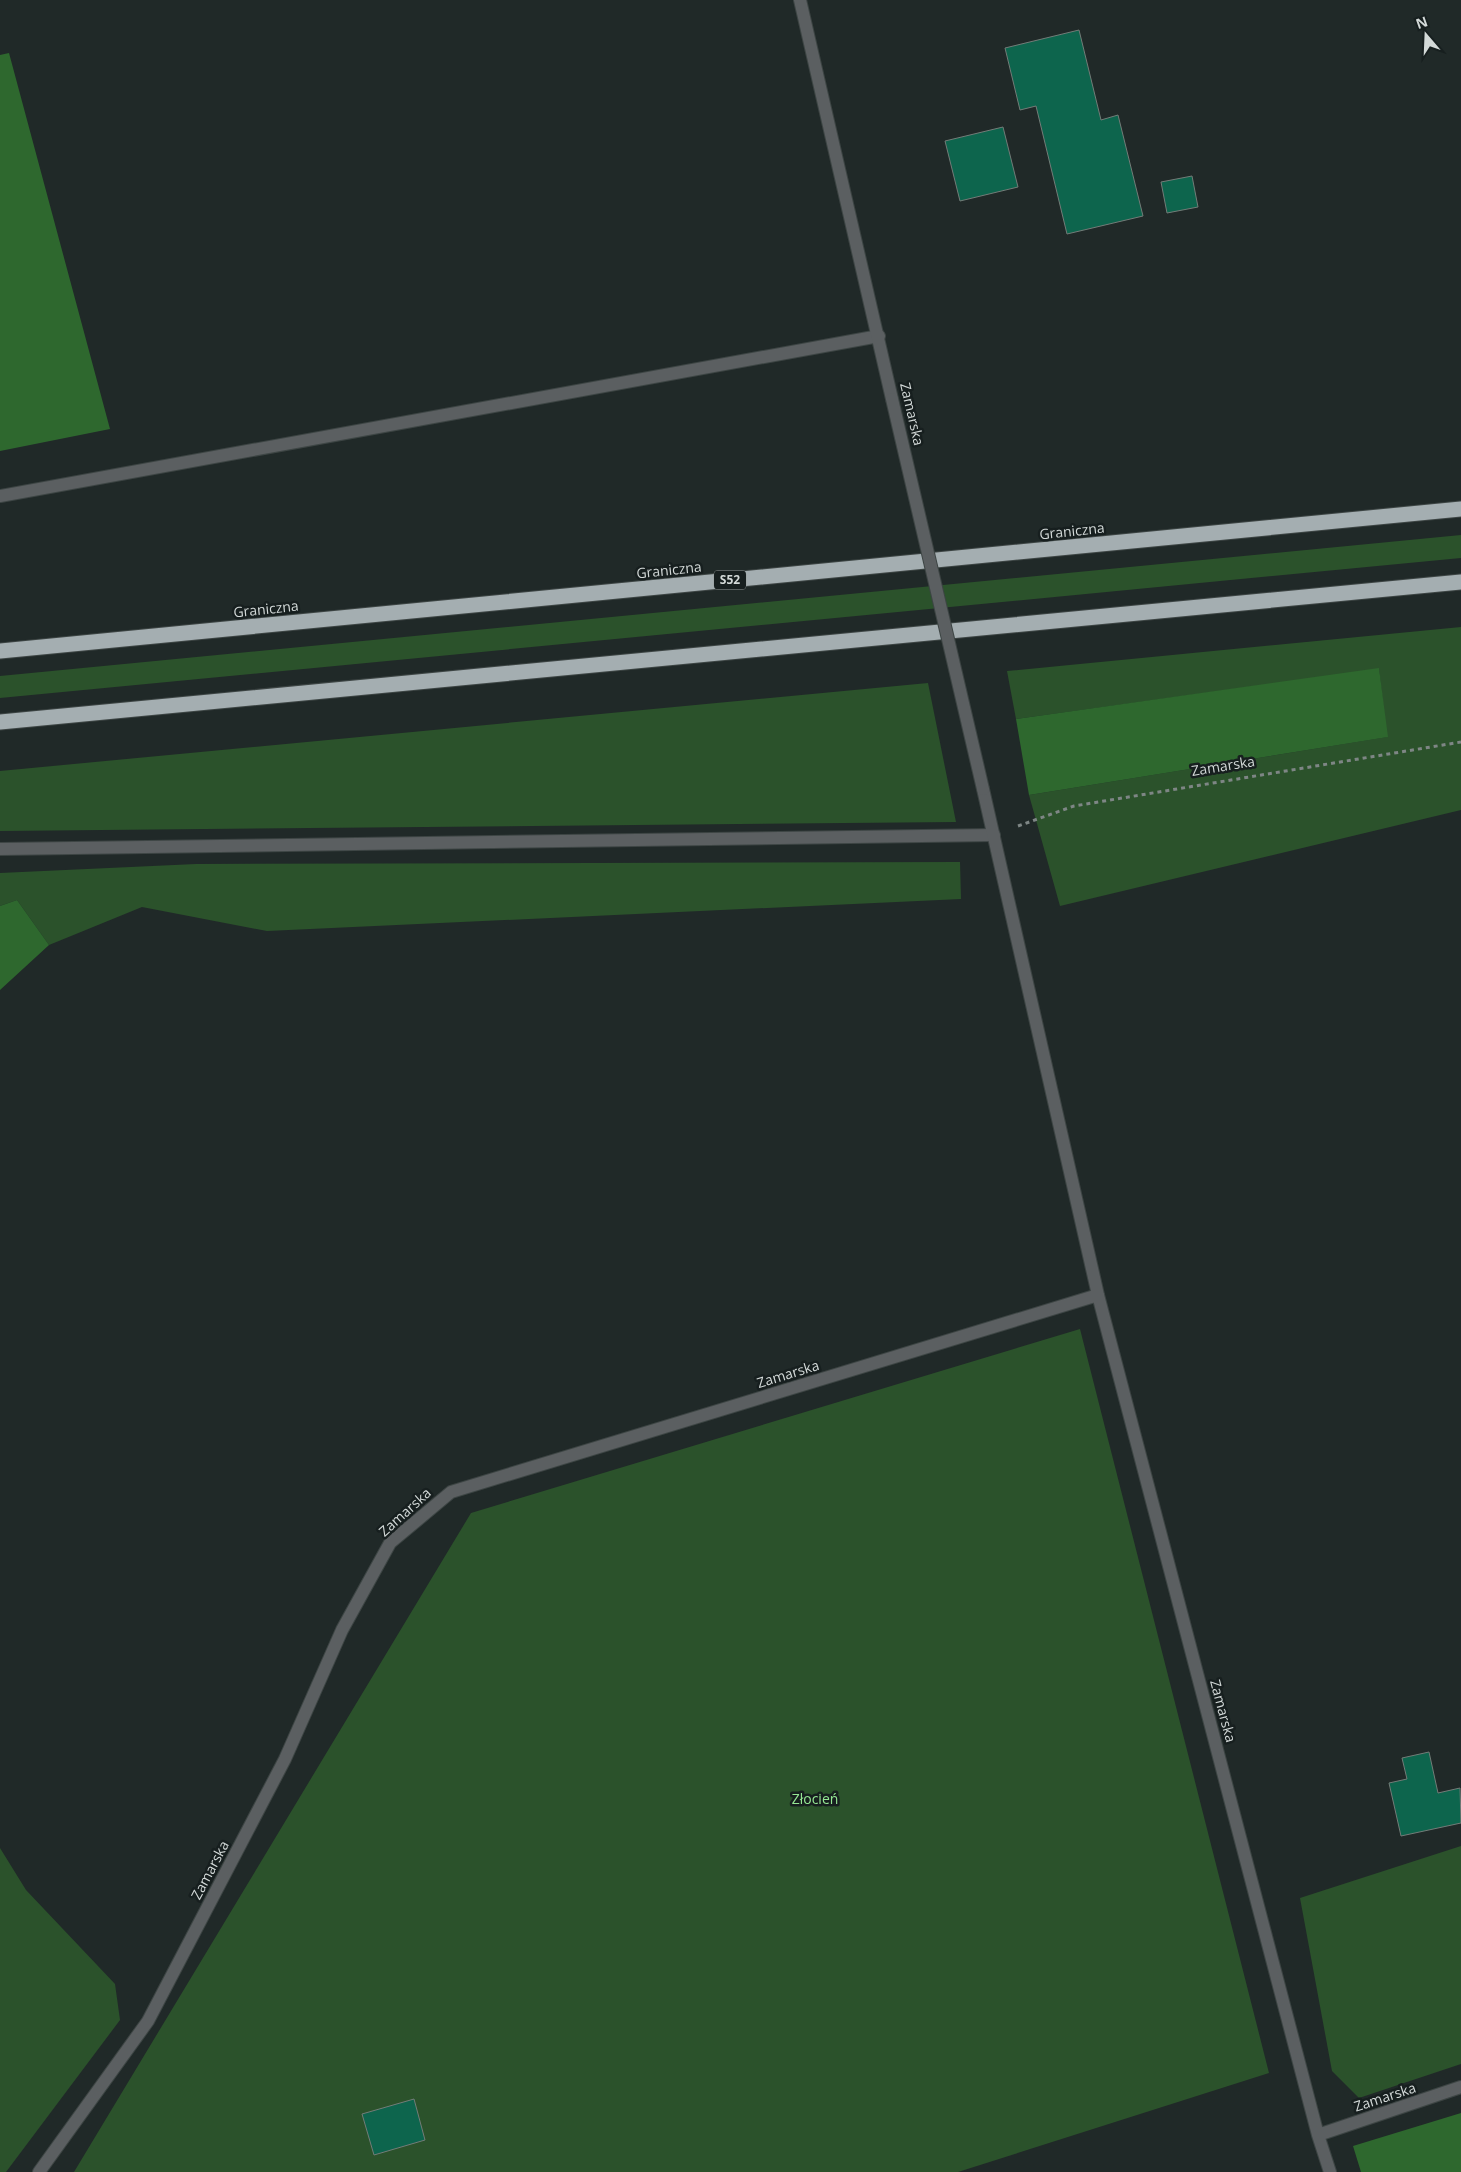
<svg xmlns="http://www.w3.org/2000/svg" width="1461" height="2172" viewBox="0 0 1461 2172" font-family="'Open Sans',sans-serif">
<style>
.green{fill:#2b522b}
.forest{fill:#2e682e}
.building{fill:#0d654d;stroke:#737c78}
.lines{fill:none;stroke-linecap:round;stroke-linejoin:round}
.service-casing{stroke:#3d4544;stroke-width:14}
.minor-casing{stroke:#3d4544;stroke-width:14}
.motorway-casing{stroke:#3d4544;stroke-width:17}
.path{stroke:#7e8685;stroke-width:3;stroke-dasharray:4 4;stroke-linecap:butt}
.service{stroke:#5b5f61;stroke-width:12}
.minor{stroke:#5b5f61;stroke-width:12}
.motorway{stroke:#a4aeb1;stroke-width:15}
.minor-bridge-casing{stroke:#3d4544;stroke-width:14;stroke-linecap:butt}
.minor-bridge{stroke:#5b5f61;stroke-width:12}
.labels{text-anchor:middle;stroke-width:5;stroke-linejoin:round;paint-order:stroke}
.shield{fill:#171f1f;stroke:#9ba1a0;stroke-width:1}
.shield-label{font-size:12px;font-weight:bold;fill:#d3d9d8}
.street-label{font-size:14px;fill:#d3d9d8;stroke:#171f1f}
.park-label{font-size:14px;fill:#95e693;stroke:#171f1f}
</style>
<rect width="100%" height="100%" fill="#202928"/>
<path class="green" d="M1461,535V558L0,698V676Z
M1461,627V810L1060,906L1029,795L1387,737L1379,669L1016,719L1007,671Z
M928,683L956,822L0,831V771Z
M960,862L961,899L267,931L142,907L49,945L17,900L0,906V873L196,864Z
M1080,1329L1269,2073L958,2172H74L471,1513Z
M1461,1846V2064L1359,2098L1332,2071L1300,1898Z
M0,1848L26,1890L115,1984L120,2020L6,2172H0Z"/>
<path class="forest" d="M9,53L110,429L0,451V55Z
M1379,668L1388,737L1029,795L1016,719Z
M17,900L49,945L0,990V906Z
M1461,2113V2172H1361L1353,2146Z"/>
<path class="building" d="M1079,30L1101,120L1118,115L1143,216L1067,234L1036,106L1020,110L1005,48Z
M1003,127L1018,187L960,201L945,141Z
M1192,176L1198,207L1167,213L1161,182Z
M1429,1752L1438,1793L1460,1788L1461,1823L1401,1836L1389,1783L1407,1779L1402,1758Z
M414,2099L425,2140L374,2155L362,2114Z"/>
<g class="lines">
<defs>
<path id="service" d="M0,496L879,336
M0,849L994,835"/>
<path id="minor" d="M800,0L892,399
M983,789L1098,1295L1318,2135L1330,2172
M1318,2135L1461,2087
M39,2172L148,2021L285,1759L342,1630L390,1543L451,1492L1098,1295"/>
<path id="motorway" d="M0,651L1461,509
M0,722L1461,582"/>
</defs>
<use href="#service" class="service-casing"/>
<use href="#minor" class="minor-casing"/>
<use href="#motorway" class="motorway-casing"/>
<path class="path" d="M1018,826L1074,806L1461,742"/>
<use href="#service" class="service"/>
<use href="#minor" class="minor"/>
<use href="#motorway" class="motorway"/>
<defs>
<path id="minor-bridge" d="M892,399L983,789"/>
</defs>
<use href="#minor-bridge" class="minor-bridge-casing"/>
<use href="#minor-bridge" class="minor-bridge"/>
</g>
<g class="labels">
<rect class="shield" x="714" y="570.5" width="32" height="19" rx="4"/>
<g class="shield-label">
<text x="730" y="584">S52</text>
</g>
<g class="street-label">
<text transform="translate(912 414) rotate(77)" y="5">Zamarska</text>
<text transform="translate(1072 531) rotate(-6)" y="5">Graniczna</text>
<text transform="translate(669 570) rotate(-6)" y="5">Graniczna</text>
<text transform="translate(266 609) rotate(-6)" y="5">Graniczna</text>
<text transform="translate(1223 766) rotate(-9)" y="5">Zamarska</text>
<text transform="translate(788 1374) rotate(-17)" y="5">Zamarska</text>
<text transform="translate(405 1512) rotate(-42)" y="5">Zamarska</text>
<text transform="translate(1223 1711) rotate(75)" y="5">Zamarska</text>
<text transform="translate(210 1870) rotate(-62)" y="5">Zamarska</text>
<text transform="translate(1385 2097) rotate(-18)" y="5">Zamarska</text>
</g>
<g class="park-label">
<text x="815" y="1804">Złocień</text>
</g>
</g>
<g transform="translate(1426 35) rotate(341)" stroke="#171f1f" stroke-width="4" paint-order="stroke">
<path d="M0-4L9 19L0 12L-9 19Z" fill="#d3d9d8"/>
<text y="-8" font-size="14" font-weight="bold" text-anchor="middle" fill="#d3d9d8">N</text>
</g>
</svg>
